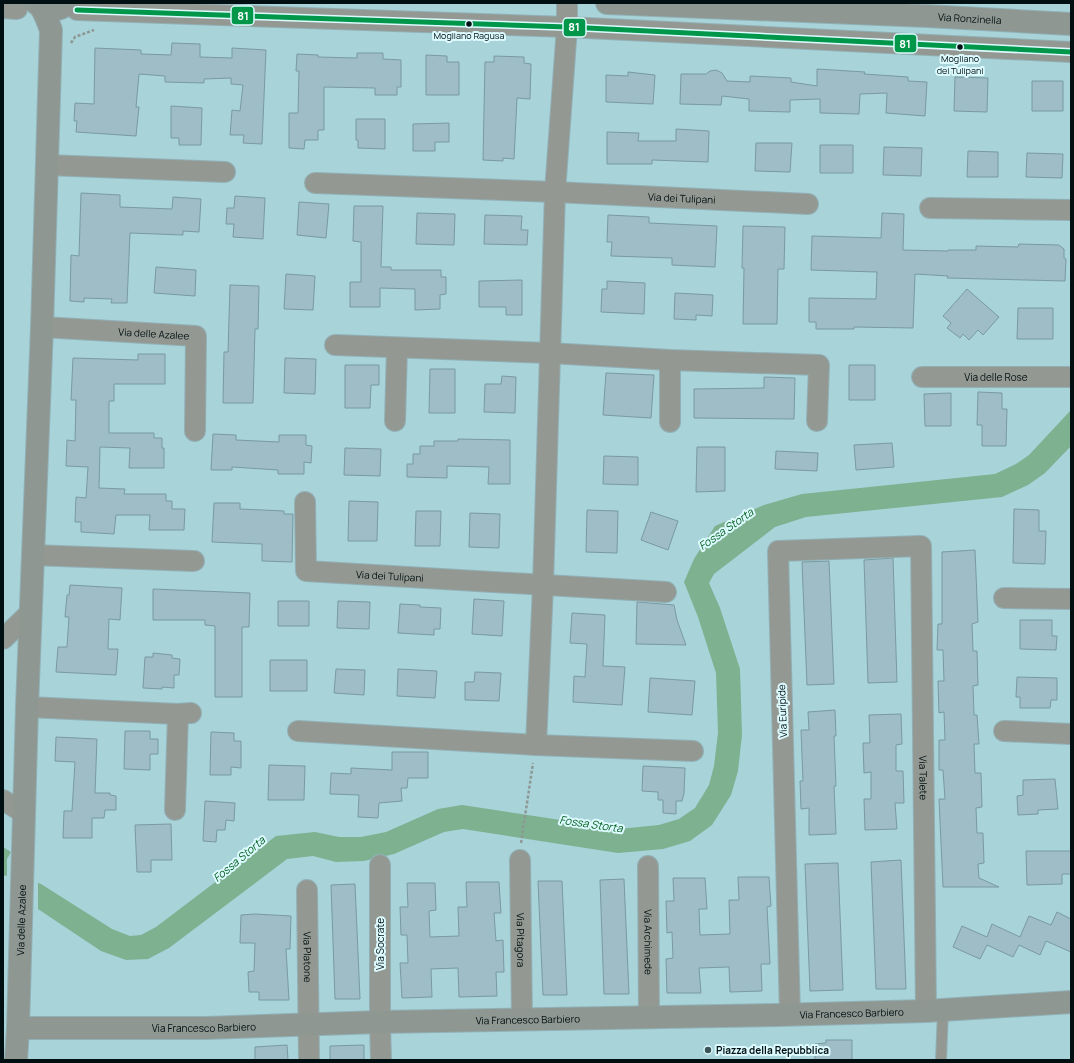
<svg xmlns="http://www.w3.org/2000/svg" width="1074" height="1063" viewBox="0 0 1074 1063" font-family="Manrope,sans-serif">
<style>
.water{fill:#7db190}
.building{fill:#9ebdc6;stroke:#799aa1}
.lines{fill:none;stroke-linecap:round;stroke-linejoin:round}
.lane-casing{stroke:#91b0b5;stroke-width:12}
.street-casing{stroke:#91b0b5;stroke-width:22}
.secondary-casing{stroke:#91b0b5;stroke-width:24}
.path{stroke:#8d9895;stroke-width:2.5;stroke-dasharray:3 2;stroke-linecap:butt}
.lane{stroke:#949892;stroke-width:10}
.street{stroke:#949892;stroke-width:20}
.secondary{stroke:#8e9791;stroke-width:22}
.bus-1-casing{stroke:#ddfbff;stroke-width:8}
.bus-1{stroke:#00974b;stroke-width:5}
.bus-dot{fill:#000f12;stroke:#ddfbff;stroke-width:1.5}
.poi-dot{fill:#3b5458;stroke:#ddfbff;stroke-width:1.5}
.labels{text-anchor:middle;stroke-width:4;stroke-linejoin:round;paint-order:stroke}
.bus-label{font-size:9px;fill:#000f12;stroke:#ddfbff}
.street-label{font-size:10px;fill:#000f12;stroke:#ddfbff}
.poi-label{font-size:10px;font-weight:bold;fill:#000f12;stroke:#ddfbff;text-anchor:start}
.water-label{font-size:11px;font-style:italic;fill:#045f1f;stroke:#ddfbff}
.line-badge{stroke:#ddfbff;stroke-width:1.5}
.badge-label{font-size:11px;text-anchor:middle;font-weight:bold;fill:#fff}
</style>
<rect width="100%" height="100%" fill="#a8d3d9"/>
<path class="water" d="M1071,410V446L1045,473L1028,485L1002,497L806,517L775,527L714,574L709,583L720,608L740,669L742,735L738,771L731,795L712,825L690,841L663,849L618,853L463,829L444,832L394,854L364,861L336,862L313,856L287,859L169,948L148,959L126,960L101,951L38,909V883L41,884L112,929L130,936L141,935L156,927L276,836L315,832L339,837H361L386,832L438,809L462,805L619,829L659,825L679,819L695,808L709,785L714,766L718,733L716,673L698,617L684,582L694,559L715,526L764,505L802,494L995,474L1016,464L1029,455Z
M3,847L11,852L7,859V876L3,875Z"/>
<path class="building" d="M172,43L200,44V57L232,58V48L266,50L262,144L243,143L244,135H230L232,110L240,111L243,85L231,84V78L204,79V83L165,82V76L139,74L136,107H139L136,136L76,132L77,121H74L75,103L94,104L95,48L141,50V54L171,55Z
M357,53H383V59L401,60V87H397V95H375V88L324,87V130H318V140H305L304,149L289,148V113H298L299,71H296L297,54L318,55V57L357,58Z
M426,55L447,56V62H459V95H426Z
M494,56L524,57V63L531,64L530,99L517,98L514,159L503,158V161L483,160L485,62H494Z
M817,69L865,72L864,74L908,77V81L927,82L925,116L886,113L887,93L860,94L859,114L820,113V99L790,100V112L749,111V99L722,96L721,105L680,104L681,74H706L710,71L716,70L722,73L727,81L750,82V76L791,78V82L817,86Z
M628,72L655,75L653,104L606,102V75L628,76Z
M955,77L988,78L987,112L954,111Z
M1032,81H1063V111H1032Z
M171,106L202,108L201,145H179V138H171Z
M356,119H385V149L358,148V140H356Z
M449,123V142H435V151H413V124Z
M676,129L709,131L708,162L652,160V164H607V132L639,133L638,141H676Z
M756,143H792L790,172L755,171Z
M820,145H853V173H820Z
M884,147L922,148L921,176L883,175Z
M968,151L998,152V177H967Z
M1027,153L1063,154L1062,178L1026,177Z
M81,193L120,195V207L172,209L173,197L201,199L199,232L183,231V235L130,233L127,303H111L112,299L84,298V302L70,301L71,255L79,256Z
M235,196L265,198L263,239L233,237L234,224H226L227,208H234Z
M299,202L329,204L326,238L297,235Z
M354,206H383L381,267H391V270H441V277H446V294L440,295V309L415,310V289L380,288V307H350V282H361V242L353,241Z
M417,213L455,214L454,245L416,244Z
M882,213L904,214L903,250L948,251V250H976V246L1018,247L1019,244L1059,245L1064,249V258L1066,259L1065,281L947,278L948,276L915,274L913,328L854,327V329H816V322H809V298L876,299L877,272L811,270L812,236L881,238Z
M485,215L522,216L521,230H528L527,245L484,244Z
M608,215L649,217V223L717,226L715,267L672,265V258L611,256L612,242H607Z
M743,226L785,227L784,269H778L777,324H743L744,268H742Z
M156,267L196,270L195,296L154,293Z
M286,274L315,276L313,310L284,309Z
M522,280V315H506V307H479V281Z
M607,281L645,283L644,314L601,312L602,289H607Z
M230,285L259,286L258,329H255L253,403H223L224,352H228Z
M967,289L999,317L983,335L978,330L969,340L963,334L960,338L947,328L951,323L943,316Z
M675,293L713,295L712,316L696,315V320L674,319Z
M1018,308H1053V339H1017Z
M138,354H165V384H114V401H109V433H154V438H162V448H164V468H129L130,448L100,447L99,488L125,489L124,494H166V501H172V509H185L184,530H149L150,515H116L114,534L81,532V522H75L76,497L86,498L88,467L66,466L67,440L75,441L76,400H71L73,358L138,360Z
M285,358L316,359L315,394L284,393Z
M345,365H379V385H371L370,408H345Z
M849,365H875V400H849Z
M430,369H455V413H429Z
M606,373L654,375L651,418L603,415Z
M502,376L516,377L515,413L484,412L485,384H501Z
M764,377L795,378L794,419L694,418V389L764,388Z
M978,392L1002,393V409H1007L1006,446H982V425H977Z
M951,393V426H925L924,394Z
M213,434L236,435V440L279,442V435H306V445L312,446L311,463L304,462V474H278V470L232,467V470H211Z
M458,439L510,440V484H488L489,467L447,466V478L407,477V464H413V454H420V446H434V441H458Z
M892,443L894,467L856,470L854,445Z
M697,447H725V491L696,492Z
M345,448L381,449L380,476L344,475Z
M776,451L818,453L817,471L775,469Z
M604,456L638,457V485L603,484Z
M349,501L378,502L377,541H348Z
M214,503H240V509L284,511V514H293L292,562L262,561V544L212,542Z
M1014,509L1039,510V531H1046L1045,564L1013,563Z
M587,510L618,511L617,553L586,552Z
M416,511H441L440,546H415Z
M651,512L678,521L668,550L641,540Z
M470,513L500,514L499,548L469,547Z
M975,550L978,622L972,624L973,651H977L978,685L973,686L974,715H977L979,744H974L975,773H981L982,807L976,808L977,833H983L984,863L978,864L979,878L999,887H943L939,799H945L943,770H939V740H945L944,712L939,713L938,681H944L943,650H937L938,624H942V552Z
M893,558L897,682L868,683L864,560Z
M829,561L834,684L807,685L802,562Z
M70,585L122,588L120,620L109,619L108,649H118L116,675L56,672L58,647H67L69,617H65L67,595H69Z
M153,589L250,593L249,627H242V697H215V626L205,625V620H153Z
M474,599L504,601L502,636L472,634Z
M278,601H309V626H278Z
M338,601L370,602L369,629L337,628Z
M637,602L674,605L677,620L686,645L636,644Z
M400,604L420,605V607L441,608L440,629H434V635L398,633Z
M572,613L605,615L603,666L625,667L622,705L573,702L574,676L585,677L587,644L570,643Z
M1020,620H1052V636H1057L1056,650L1020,649Z
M153,653L172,655V658L180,659L179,675H174V688L162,687V689L143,688L145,657H153Z
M270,660H307V691H270Z
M336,669L365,670L364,695L334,693Z
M398,669L437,671L435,698L397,696Z
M475,672L501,673L499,701L465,700V682H474Z
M1017,677L1057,678V700H1051L1050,708H1020V697H1016Z
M650,678L695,681L692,715L648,712Z
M835,710L836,736H834L836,786H834L836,834L809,835V808L801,809L800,781H803L801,730H809L808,712Z
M901,714L902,744L896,745V771H903L904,803H895L897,829L865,830L864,799H871V772L864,773L863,743H870L869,715Z
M125,731H150V739H158V754H150V770L124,769Z
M211,732L234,733V741H241V768L231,767V775H210Z
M56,737L97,739L95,793H110V795L116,796V810H105L104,818H92V838H63L64,811H72L75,762L55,761Z
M392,752H428V778H408L407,788H401L402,801L379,803L378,818L358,817L359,795L330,794L331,773L351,774V768L392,770Z
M269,765L305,766L304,800H268Z
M643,766L685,768L684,793L682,801H676V814L663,813V800H658V792L642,791Z
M1055,779L1058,809L1038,810V814L1018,815L1017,796L1023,795V780Z
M205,801L235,803L234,821L226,820L225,830H217L216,842L203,841Z
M171,824L172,860H151V872H137L135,825Z
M1026,851H1071V874H1062V884L1027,885Z
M901,860L906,989H876L871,862Z
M838,863L843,990L810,991L805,864Z
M738,877H769L771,906L767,907L770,964H761L762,991L730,992L729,967L699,968L701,993H667L666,959L673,958L672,932L667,933L666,901H674L673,878H705L707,909H699L700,935L730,934L729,900H739Z
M624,879L629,994H604L600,880Z
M538,881H562L567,995H543Z
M466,882H499L501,913H494L496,941L503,940L504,972H496L497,996L459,997L458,968L431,969L432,997L402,998L400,963H408L407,935H401L400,907H408L407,883H435L436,910L429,911L430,937L459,936L458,907H467Z
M355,884L360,999H335L331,885Z
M1057,912L1071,919V952L1046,941L1040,955L1019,945L1013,957L987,945L980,959L953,947L962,926L987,937L992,924L1020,937L1029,916L1051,925Z
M255,914L291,916L290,949H286L289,1000H259V992H249L248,972L254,971L255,943H240L241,915Z
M826,1040H852V1060H815V1044L826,1043Z
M287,1045L288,1060H255V1047Z
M364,1045V1060H330V1046Z"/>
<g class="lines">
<defs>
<path id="lane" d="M941,1060L943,1010"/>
<g id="street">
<path d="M3,8L17,9"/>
<path d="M77,10L567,27L1071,52"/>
<path d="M47,165L225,172"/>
<path id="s1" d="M315,183L555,192L808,204"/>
<path d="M930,208L1071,210"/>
<path id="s2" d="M42,327L196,336L195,431"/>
<path d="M335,345L549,353L670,360L819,365L817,421"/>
<path id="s3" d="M922,377H1071"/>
<path d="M395,421L397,348"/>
<path d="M670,422V360"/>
<path id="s4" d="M305,502L306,571L666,592"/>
<path d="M32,555L194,561"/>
<path d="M1004,598L1071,599"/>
<path d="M3,639L30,613"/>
<path d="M27,707L178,714L191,713"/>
<path d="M298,731L536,745L693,751"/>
<path d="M1004,731L1071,734"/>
<path d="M536,745L543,585L555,192L567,27V3"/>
<path d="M3,800L24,813"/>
<path d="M175,810L178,714"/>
<path id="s5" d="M520,860L522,1020"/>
<path d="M380,865V1022L381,1060"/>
<path id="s6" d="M648,866L649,1017"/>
<path id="s7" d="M307,890L309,1060"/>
<path id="s8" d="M790,1015L778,551L921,546L926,1011"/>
</g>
<g id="secondary">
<path d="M36,3C46,12 59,12 68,3"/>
<path id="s9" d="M607,3L927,16L1071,24"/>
<path id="s10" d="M18,1028L27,707L42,327L51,30L46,17L41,7"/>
<path id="s11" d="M16,1060L18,1028H206L380,1022L777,1015L926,1011L1071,1002"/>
</g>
</defs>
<use href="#lane" class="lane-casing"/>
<use href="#street" class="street-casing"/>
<use href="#secondary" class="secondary-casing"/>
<path class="path" d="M71,43L75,37L94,30
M521,843L533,763"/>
<use href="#lane" class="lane"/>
<use href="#street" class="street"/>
<use href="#secondary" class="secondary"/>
<defs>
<path id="bus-1" d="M77,10L567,27L1071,52"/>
</defs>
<use href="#bus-1" class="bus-1-casing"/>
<use href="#bus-1" class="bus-1"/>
</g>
<g class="bus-dot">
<circle cx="469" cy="24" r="3.5"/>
<circle cx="960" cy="47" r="3.5"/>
</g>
<circle class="poi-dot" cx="708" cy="1050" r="4"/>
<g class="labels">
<g class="bus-label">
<text x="469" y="39">Mogliano Ragusa</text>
<text x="960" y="62">Mogliano<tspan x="960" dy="12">dei Tulipani</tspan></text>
</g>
<g class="street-label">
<text dy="4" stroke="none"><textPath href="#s9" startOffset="363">Via Ronzinella</textPath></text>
<text dy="4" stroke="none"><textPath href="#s1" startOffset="367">Via dei Tulipani</textPath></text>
<text dy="4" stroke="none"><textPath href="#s2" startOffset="112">Via delle Azalee</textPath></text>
<text dy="4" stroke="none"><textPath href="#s3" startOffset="74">Via delle Rose</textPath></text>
<text dy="4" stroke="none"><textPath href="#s4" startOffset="153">Via dei Tulipani</textPath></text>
<text transform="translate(782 711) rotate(-92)" y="4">Via Euripide</text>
<text dy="4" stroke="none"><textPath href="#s8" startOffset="839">Via Talete</textPath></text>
<text dy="4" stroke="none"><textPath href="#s10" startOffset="108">Via delle Azalee</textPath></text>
<text dy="4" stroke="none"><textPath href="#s5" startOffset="80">Via Pitagora</textPath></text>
<text dy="4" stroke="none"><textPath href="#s6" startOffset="76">Via Archimede</textPath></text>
<text transform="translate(380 944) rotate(-90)" y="4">Via Socrate</text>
<text dy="4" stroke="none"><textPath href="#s7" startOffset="67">Via Platone</textPath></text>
<text dy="4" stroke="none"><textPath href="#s11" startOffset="866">Via Francesco Barbiero</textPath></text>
<text dy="4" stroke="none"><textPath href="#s11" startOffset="542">Via Francesco Barbiero</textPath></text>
<text dy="4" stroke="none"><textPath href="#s11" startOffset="218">Via Francesco Barbiero</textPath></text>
</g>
<g class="poi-label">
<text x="716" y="1054">Piazza della Repubblica</text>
</g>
<g class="water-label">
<text transform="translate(726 529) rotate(-35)" y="4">Fossa Storta</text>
<text transform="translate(591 824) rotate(8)" y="4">Fossa Storta</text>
<text transform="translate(239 859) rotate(-40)" y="4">Fossa Storta</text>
</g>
</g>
<g class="line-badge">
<rect x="231" y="6" width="23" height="19" rx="4" fill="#00974b"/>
<rect x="563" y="18" width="23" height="19" rx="4" fill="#00974b"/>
<rect x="894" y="34" width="23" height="19" rx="4" fill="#00974b"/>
</g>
<g class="badge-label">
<text x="243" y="20">81</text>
<text x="574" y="31">81</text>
<text x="905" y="48">81</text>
</g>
<rect width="1074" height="1063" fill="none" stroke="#000f12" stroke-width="8"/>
</svg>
